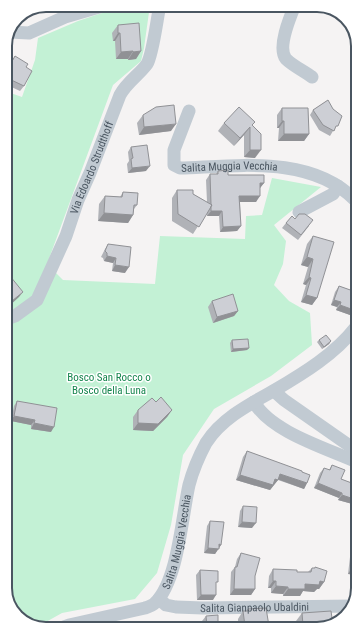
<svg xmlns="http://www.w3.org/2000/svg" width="363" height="634" viewBox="0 0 363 634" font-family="'Roboto Condensed',sans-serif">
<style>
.green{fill:#c3f1d5}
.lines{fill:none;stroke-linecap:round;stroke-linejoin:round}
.street{stroke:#c1cad2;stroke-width:13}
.wall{fill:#b0b2b7}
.shaded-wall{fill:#909195}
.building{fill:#cdcfd5;stroke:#909195}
.labels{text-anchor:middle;stroke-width:3;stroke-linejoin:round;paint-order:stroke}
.street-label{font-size:11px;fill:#4a5661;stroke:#fff}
.park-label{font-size:11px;fill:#17864f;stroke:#fff}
.rim{fill:none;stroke:#4a5661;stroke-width:2}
</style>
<rect width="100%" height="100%" fill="#f5f3f3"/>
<path class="green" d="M126,5H150L144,48L141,61L113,85L47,264L63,280L155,284L160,236L245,239L246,216L262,215L272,178L321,187L274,225L286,241L283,264L274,285L289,301L310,313L312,345L271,376L214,409L183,455L171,525L157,573L135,599L62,613L37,627L23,622L9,606L5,91L22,97L35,60L38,38L78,21Z"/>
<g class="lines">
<g class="street">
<path d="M295,5C290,17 277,48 286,59C293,66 304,71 312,77"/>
<path d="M10,32L29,33L65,17L106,5"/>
<path id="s1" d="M189,111L174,150V165L180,168C238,166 311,155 355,200"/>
<path d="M299,212L333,194L338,186"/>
<path id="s2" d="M7,319L15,316L37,300L66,236L78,200L90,173L120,95C127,82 139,75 147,64C153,54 157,18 160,5"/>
<path d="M274,391L284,400L357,451"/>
<path d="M254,402C271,432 326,448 357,462"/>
<path id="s3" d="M159,599L166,605L176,607L203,608L353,606"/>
<path id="s4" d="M58,629L69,625L145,608C148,607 153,605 155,603C178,581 182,516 189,485C193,470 199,456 206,443C222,418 250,404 275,390C304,373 335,354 356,327"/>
</g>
</g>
<path class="wall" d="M118,25L141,51L136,59L128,60V59H116L115,41H113L112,33Z
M15,56L26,67L24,86L20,91L5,84V73L11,62Z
M328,100L334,131H333L330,136L319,130L310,115L313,110Z
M282,108L309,134L304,141H278L279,128H277V115Z
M143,115L171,131L139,135L137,123Z
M224,123L252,126L255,158L244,157V135L234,146L218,131Z
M131,147L146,171L128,173L127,164L129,161L128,152Z
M218,171L228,175L264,183L260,188L256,202H240L241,226L237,231L220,232L219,216H207V212L193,234L172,221V198L177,190L193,194L207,202L206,180L210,174H216Z
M123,192L137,205L134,209L133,215L128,223L98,221L99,204L105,196L120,197Z
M295,219L309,226L298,240L282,228L286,223Z
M355,226V240L350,238Z
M313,236L317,298L312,305L301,302L306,285L303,284L308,267L301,265L307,244Z
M108,244L125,273L112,271L113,263L104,261L103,258L101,257L105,249Z
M339,286L356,292V309L354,308L350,315L336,310L337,307L331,305L335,292Z
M212,301L238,311L234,316L213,323L208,307Z
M232,340L249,348L247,350L231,352L230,343Z
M319,340L331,341L329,344L322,349L317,342Z
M17,401L51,432L31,429V425L11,421L14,406Z
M156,402L172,410L167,417L153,431L133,430V417L138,410Z
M357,410V425L351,422Z
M247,451L302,472L307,483L304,489L278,480L270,490L236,480L243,457Z
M332,465L341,479L357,485V503L356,505L338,500L339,498L314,488L320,473L324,468L329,470Z
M243,506L252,528L238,527L240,511Z
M210,521L221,545L215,554L204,553L207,526Z
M356,549H358V579H357V575L348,574L350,557Z
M241,553L255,576V589L251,595H230L231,572L235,567L237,559Z
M315,567L324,582L319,589H317L314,592L303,591L300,596H283V594L271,593V588H268L269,576L273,569L297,572H308L312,568H315Z
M200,570L213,600H197L196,575Z
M248,609L269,626H238V619L243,611H247Z
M302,613L333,625H297L296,621Z
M206,616L218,626L203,627L202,621Z"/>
<path class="shaded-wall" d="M118,33H120L115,41H113Z
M133,51L128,59H116L121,52Z
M141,51L136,59L128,60L133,52Z
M282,121H284L279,128H277Z
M176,124L171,131L139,135L144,127Z
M250,127L244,135L234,146L240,138Z
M284,134H309L304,141H278Z
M250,150H261L255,158L244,157Z
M150,166L146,171L128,173L132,168Z
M260,183H264L260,188L256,189Z
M239,196H260L256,202H236Z
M211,211H222L219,216H207Z
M104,213L133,215L128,223L98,221Z
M241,226L237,231L220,232L223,227Z
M354,233H355V240L350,238Z
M107,256L116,258L113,263L104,261Z
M307,257L313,259L308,267L301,265Z
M115,265L129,267L125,273L112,271Z
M309,277L311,278L306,285L303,284Z
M23,292L19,297L7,308V305Z
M306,295L317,298L312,305L301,302Z
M334,300L341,302L337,307L331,305Z
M340,305L354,310L350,315L336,310Z
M238,311L234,316L213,323L217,317Z
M331,341L329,344L322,349L324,347Z
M249,348L247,350L231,352L233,349Z
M172,410L167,417L153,431L133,430L138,423Z
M14,416L35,420L31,425L11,421Z
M34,423L54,427L51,432L31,429Z
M280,474L307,483L304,489L277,479Z
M240,475L275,479L278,480L270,490L236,480Z
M318,483L342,493L339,498L314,488Z
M342,495L357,500V503L356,505L338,500Z
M242,522L256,523L252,528L238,527Z
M219,544L221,545L215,554L204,553L208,548Z
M353,566L358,567V574L357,575L348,574Z
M273,581H276L271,588H268Z
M320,581L324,582L319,589H317L314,592L303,591L300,596H283L288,589L305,584Z
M276,586L288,587L283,594L271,593Z
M234,589H255L251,595H230Z
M201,595H216L213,600H197Z"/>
<path class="building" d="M139,23L141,51L133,52V51L121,52L120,33H118V25Z
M15,56L28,64L26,67L32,71L24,86L5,77V74Z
M328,100L333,109L342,116L338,126H336L334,131L323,125L313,110Z
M174,105L176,124L144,127L143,115L156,107Z
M239,107L255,122L252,125L261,134V150H250V127L240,138L224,123Z
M282,108H308L309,134H284V121H282Z
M147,145L150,166L132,168L131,159L133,158L131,147Z
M228,170V175H264V183H260V196H239L241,226L223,227L222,211H211V206L212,205L211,204L210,174H218V171Z
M177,190H193V194L212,205L199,227L178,214Z
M123,192L138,193L137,205H134L133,215L104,213L105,196L122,197Z
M299,214H305L313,220L301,235L286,223L292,216L295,219Z
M313,236L334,242L317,298L306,295L311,278L309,277L313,259L307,257Z
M108,244L131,247L129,267L115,265L116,258L107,256V253L105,251Z
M10,276L23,292L7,305V278Z
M339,286L356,292V304L354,310L340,305L341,302L334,300Z
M233,294L238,311L217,317L212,301Z
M326,335L331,341L324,347L319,340Z
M248,339L249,348L233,349L232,340Z
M161,397L172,410L158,424L138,423V410L152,398L156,402Z
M17,401L57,408L54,427L34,423L35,420L14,416Z
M247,451L302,471V472L310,475L307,483L280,474L278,480L275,479L273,485L240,475Z
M332,465L345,470L341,479L357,485V500L342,495V493L318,483L324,468L330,470Z
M243,506L257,507L256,523L242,522Z
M210,521L224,522L221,545L219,544V549L208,548Z
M356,549H358V567L353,566Z
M241,553L260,558L255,576V589H234L235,567H237Z
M315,567L327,571L324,582L320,581L319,585L305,584V589H288V587L276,586V581H273V569L297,570V572H311L312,568H315Z
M200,570L218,571V582H216V595H201Z
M266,608L269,626H245L243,611H248V609Z
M331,611L333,625H303L302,613Z
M218,615V626L205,627L207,626L206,616Z"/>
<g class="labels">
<g class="street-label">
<text dy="4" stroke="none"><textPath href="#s2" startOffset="179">Via Edoardo Strudthoff</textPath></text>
<text dy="4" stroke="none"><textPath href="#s1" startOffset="113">Salita Muggia Vecchia</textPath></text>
<text dy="4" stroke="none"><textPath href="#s4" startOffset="167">Salita Muggia Vecchia</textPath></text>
<text dy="4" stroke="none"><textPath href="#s3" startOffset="98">Salita Gianpaolo Ubaldini</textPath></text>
</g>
<g class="park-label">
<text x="109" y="381">Bosco San Rocco o<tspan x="109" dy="13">Bosco della Luna</tspan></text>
</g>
</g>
<path d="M0 0H363V634H0ZM46 12H317A34 34 0 0 1 351 46V588A34 34 0 0 1 317 622H46A34 34 0 0 1 12 588V46A34 34 0 0 1 46 12Z" fill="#fff" fill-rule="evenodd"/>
<path class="rim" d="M46 12H317A34 34 0 0 1 351 46V588A34 34 0 0 1 317 622H46A34 34 0 0 1 12 588V46A34 34 0 0 1 46 12Z"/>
</svg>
